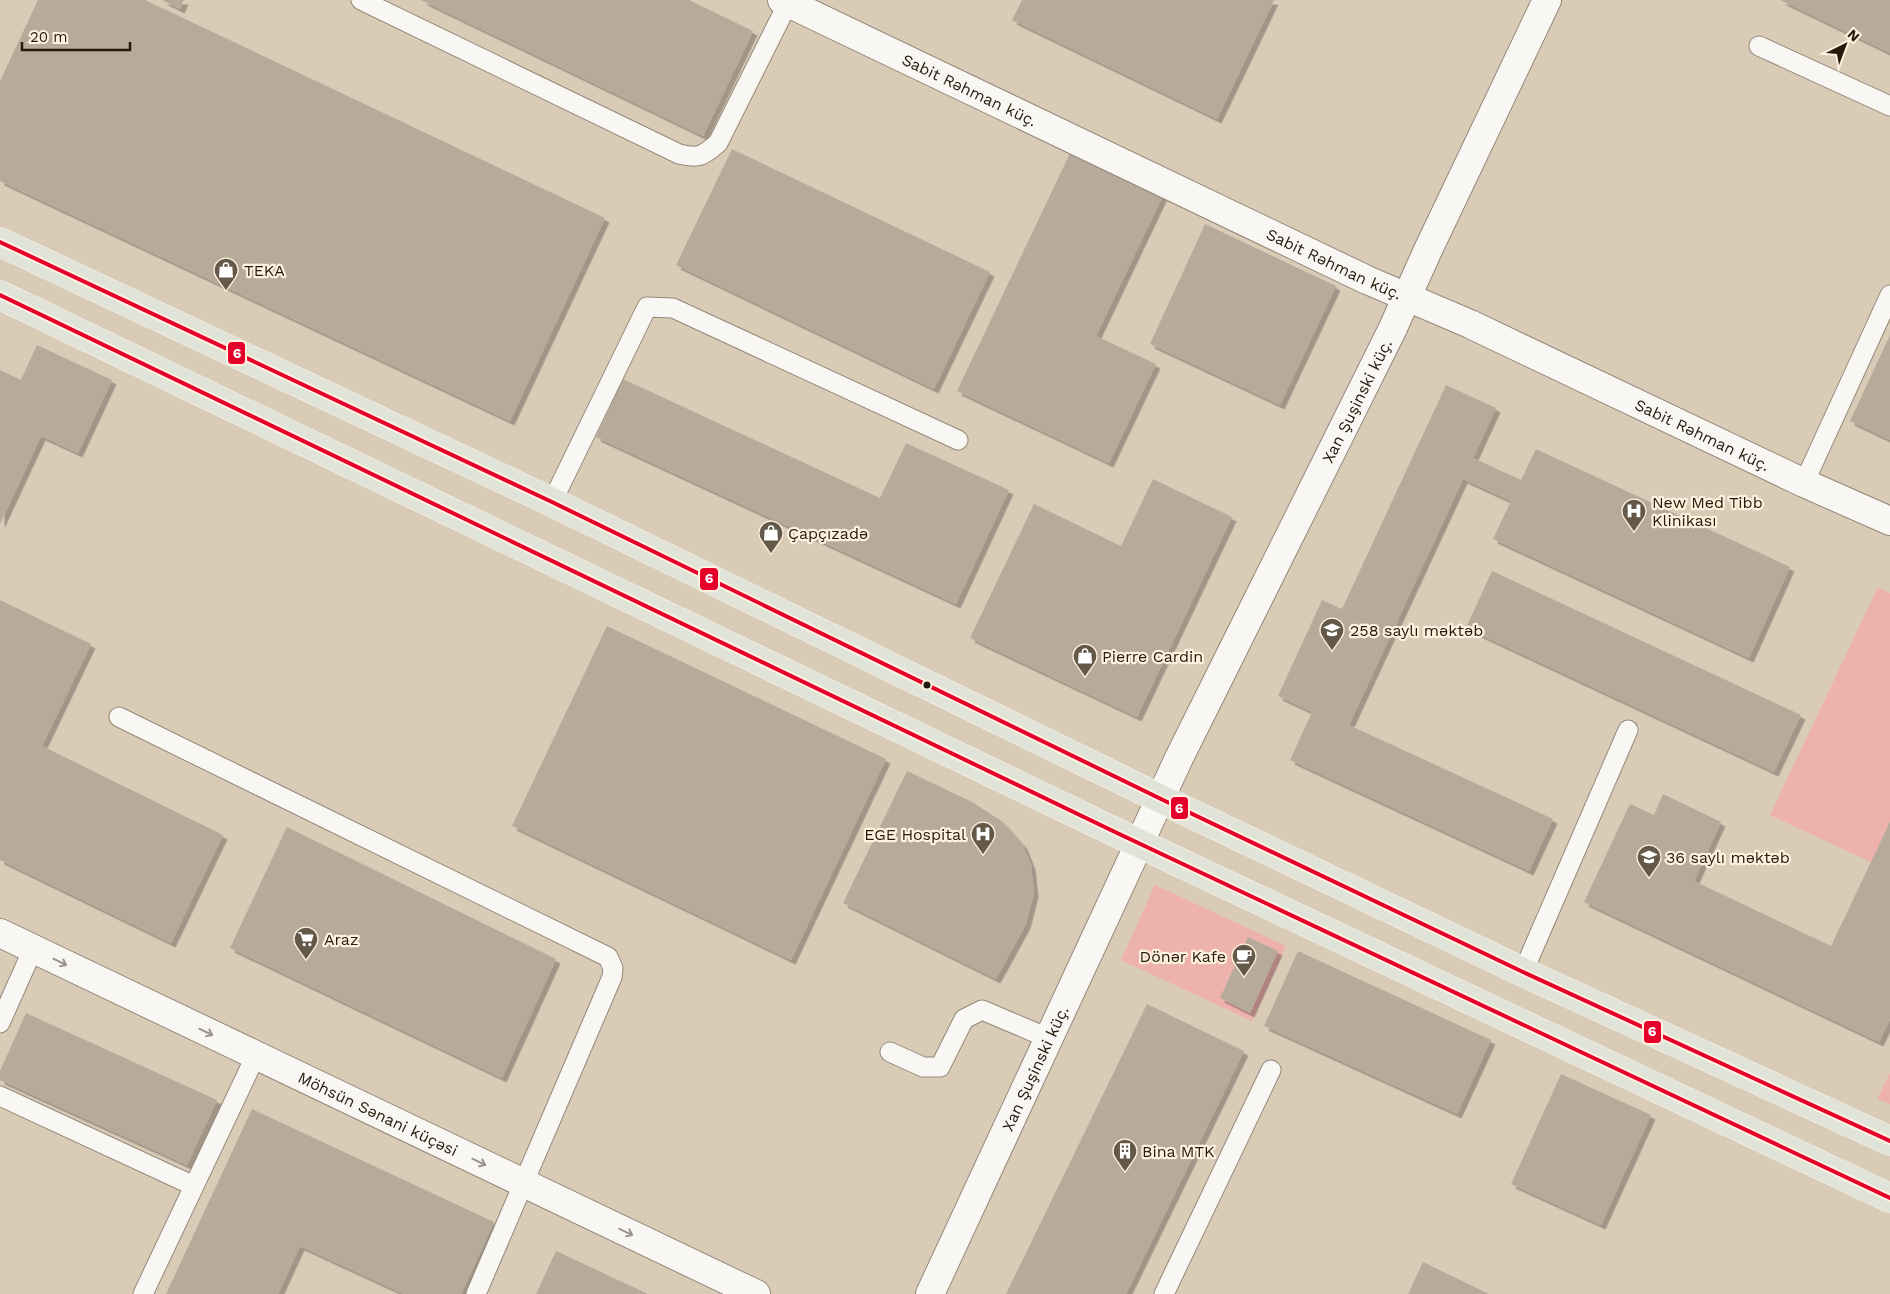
<svg xmlns="http://www.w3.org/2000/svg" width="1890" height="1294" viewBox="0 0 1890 1294" font-family="'Work Sans',sans-serif">
<style>
.green{fill:#eeb2ad}
.building{fill:#b6ab9a;filter:url(#shadow)}
.lines{fill:none;stroke-linecap:round;stroke-linejoin:round}
.service-casing{stroke:#948879;stroke-width:21}
.minor-casing{stroke:#948879;stroke-width:30}
.primary-casing{stroke:#eee8df;stroke-width:30}
.service{stroke:#f9f7f4;stroke-width:19}
.minor{stroke:#f9f7f4;stroke-width:28}
.primary{stroke:#e0e3d8;stroke-width:28}
.bus-1-casing{stroke:#fff1de;stroke-width:8}
.bus-1{stroke:#e4002b;stroke-width:4}
.oneway{stroke:#9a948c}
.bus-dot{fill:#251b0d;stroke:#fff1de;stroke-width:2}
.labels{text-anchor:middle;stroke-width:4.5;stroke-linejoin:round;paint-order:stroke}
.street-label{font-size:16px;fill:#251b0d;stroke:#fff1de}
.poi-label{font-size:16px;fill:#251b0d;stroke:#fff1de;text-anchor:start}
.line-badge{stroke:#fff1de;stroke-width:2}
.badge-label{font-size:14px;text-anchor:middle;font-weight:bold;fill:#fff}
</style>
<defs>
<filter id="shadow"><feDropShadow dx="4.5" dy="4.5" stdDeviation="0" flood-color="#0004"/></filter>
</defs>
<rect width="100%" height="100%" fill="#dacbb7"/>
<path class="green" d="M1878,587L1890,593V822L1871,862L1770,815Z
M1155,885L1286,946L1252,1021L1121,960Z
M1890,1073V1104L1877,1099Z"/>
<path class="building" d="M38,0H145L605,218L510,421L0,181V81Z
M162,0H184L180,9Z
M421,0H689L753,31L703,136Z
M1022,0H1274L1217,119L1012,20Z
M1780,0H1890V53Z
M1073,147L1165,191L1096,336L1156,364L1109,463L957,391Z
M732,149L990,272L934,389L676,265Z
M1205,224L1336,286L1280,405L1150,344Z
M1890,335V440L1850,421Z
M37,345L112,380L78,453L41,436L0,524V370L21,380Z
M623,379L880,498L906,443L1009,490L956,604L596,437Z
M1446,385L1496,408L1473,458L1521,480L1536,449L1790,567L1749,658L1493,539L1511,501L1463,479L1349,725L1553,819L1529,871L1290,760L1312,712L1278,696L1322,600L1342,609Z
M1153,479L1232,517L1137,717L970,638L1034,504L1121,546Z
M1492,571L1801,715L1774,772L1466,628Z
M0,600L91,644L42,746L223,835L171,943L0,860Z
M607,626L886,759L791,960L512,826Z
M907,771L972,802L1003,822L1023,845L1031,865L1034,893L1026,924L996,979L843,903Z
M1663,794L1721,822L1694,881L1831,946L1890,822V1019L1879,1042L1584,902L1630,804L1654,815Z
M287,827L556,959L502,1078L230,948Z
M1248,937L1278,951L1250,1013L1220,998Z
M1298,951L1491,1040L1457,1114L1264,1026Z
M1147,1004L1244,1051L1126,1294H1006Z
M26,1013L217,1100L187,1165L0,1080V1071Z
M1561,1074L1651,1115L1601,1225L1511,1184Z
M252,1109L494,1222L461,1294H404L300,1246L278,1294H166Z
M556,1251L648,1294H536Z
M1423,1262L1489,1294H1408Z"/>
<g class="lines">
<defs>
<path id="service" d="M361,0L679,154C699,159 703,156 718,143L788,3
M1759,46L1890,106
M1804,483L1890,295
M552,502L647,307L673,308L958,440
M119,717L608,957L613,968L612,977L476,1294
M1523,972L1628,730
M0,1023L33,949
M890,1052L923,1067H940L964,1019L982,1010L1048,1038
M0,1096L194,1186
M143,1294L256,1055
M1164,1294L1271,1070"/>
<g id="minor">
<path id="s1" d="M782,0L1367,280L1470,324L1804,483L1890,521"/>
<path id="s2" d="M0,933L756,1294"/>
<path id="s3" d="M930,1294L1179,758L1392,330L1428,250L1547,0"/>
</g>
<path id="primary" d="M0,242L552,502L1161,799L1523,972L1890,1141
M0,295L1115,832L1890,1198"/>
</defs>
<use href="#service" class="service-casing"/>
<use href="#minor" class="minor-casing"/>
<use href="#primary" class="primary-casing"/>
<use href="#service" class="service"/>
<use href="#minor" class="minor"/>
<use href="#primary" class="primary"/>
<defs>
<path id="bus-1" d="M0,242L552,502L1161,799L1523,972L1890,1141
M0,295L1115,832L1890,1198"/>
</defs>
<use href="#bus-1" class="bus-1-casing"/>
<use href="#bus-1" class="bus-1"/>
</g>
<defs><path id="oneway-shaft" d="M-6 0H5M1.5-3L5.5 0L1.5 3" fill="none" stroke-width="1.6" stroke-linecap="round" stroke-linejoin="round" transform="scale(1.25)"/></defs>
<g class="oneway">
<use href="#oneway-shaft" transform="translate(60 962) rotate(26)"/>
<use href="#oneway-shaft" transform="translate(206 1032) rotate(26)"/>
<use href="#oneway-shaft" transform="translate(479 1162) rotate(26)"/>
<use href="#oneway-shaft" transform="translate(626 1232) rotate(25)"/>
</g>
<defs>
<symbol id="shop-pin" viewBox="-11 -11 22 30"><path d="M0 17L-7.5 6A9.5 9.5 0 1 1 7.5 6Z" fill="#645948" stroke="#fff1de"/><path d="M-5-2.5h2.3a2.7 3.5 0 0 1 5.4 0H5L5.5 6h-11ZM-1.5-2.5h3a1.5 2.3 0 0 0-3 0Z" fill="#fff"/></symbol>
<symbol id="hospital-pin" viewBox="-11 -11 22 30"><path d="M0 17L-7.5 6A9.5 9.5 0 1 1 7.5 6Z" fill="#645948" stroke="#fff1de"/><path d="M-5-5h3v3.5h4V-5h3V5h-3V1.5h-4V5h-3Z" fill="#fff"/></symbol>
<symbol id="school-pin" viewBox="-11 -11 22 30"><path d="M0 17L-7.5 6A9.5 9.5 0 1 1 7.5 6Z" fill="#645948" stroke="#fff1de"/><path d="M0-5L7-2L0 1L-7-2ZM-4 1L0 2.5L4 1V4Q0 6-4 4Z" fill="#fff"/></symbol>
<symbol id="supermarket-pin" viewBox="-11 -11 22 30"><path d="M0 17L-7.5 6A9.5 9.5 0 1 1 7.5 6Z" fill="#645948" stroke="#fff1de"/><path d="M-6-5.5h2.5l.6 2H6L4.5 2H-2.5L-4.4-4H-6ZM-1.5 3.2a1.3 1.3 0 1 0 .1 0ZM3 3.2a1.3 1.3 0 1 0 .1 0Z" fill="#fff"/></symbol>
<symbol id="cafe-pin" viewBox="-11 -11 22 30"><path d="M0 17L-7.5 6A9.5 9.5 0 1 1 7.5 6Z" fill="#645948" stroke="#fff1de"/><path d="M-5.5-4.5H6V0H3Q3 3.5 0 3.5H-2.5Q-5.5 3.5-5.5 0ZM3-3.2v2h1.7v-2ZM-6 4.5H4V6H-6Z" fill="#fff"/></symbol>
<symbol id="building-pin" viewBox="-11 -11 22 30"><path d="M0 17L-7.5 6A9.5 9.5 0 1 1 7.5 6Z" fill="#645948" stroke="#fff1de"/><path d="M-4-6H4V6H1V3H-1V6H-4ZM-2.5-4.3h1.7v1.8h-1.7ZM.8-4.3h1.7v1.8H.8ZM-2.5-1h1.7V.8h-1.7ZM.8-1h1.7V.8H.8Z" fill="#fff"/></symbol>
</defs>
<g fill-rule="evenodd">
<use href="#shop-pin" x="212" y="256" width="28" height="38"/>
<use href="#hospital-pin" x="1620" y="497" width="28" height="38"/>
<use href="#shop-pin" x="757" y="519" width="28" height="38"/>
<use href="#school-pin" x="1318" y="616" width="28" height="38"/>
<use href="#shop-pin" x="1071" y="642" width="28" height="38"/>
<use href="#hospital-pin" x="969" y="820" width="28" height="38"/>
<use href="#school-pin" x="1635" y="843" width="28" height="38"/>
<use href="#supermarket-pin" x="292" y="925" width="28" height="38"/>
<use href="#cafe-pin" x="1230" y="942" width="28" height="38"/>
<use href="#building-pin" x="1111" y="1137" width="28" height="38"/>
</g>
<circle class="bus-dot" cx="927" cy="685" r="4.5"/>
<g class="labels">
<g class="street-label">
<text dy="6" stroke="none"><textPath href="#s1" startOffset="208">Sabit Rəhman küç.</textPath></text>
<text dy="6" stroke="none"><textPath href="#s1" startOffset="612">Sabit Rəhman küç.</textPath></text>
<text dy="6" stroke="none"><textPath href="#s3" startOffset="990">Xan Şuşinski küç.</textPath></text>
<text dy="6" stroke="none"><textPath href="#s1" startOffset="1018">Sabit Rəhman küç.</textPath></text>
<text dy="6" stroke="none"><textPath href="#s3" startOffset="249">Xan Şuşinski küç.</textPath></text>
<text dy="6" stroke="none"><textPath href="#s2" startOffset="419">Möhsün Sənani küçəsi</textPath></text>
</g>
<g class="poi-label">
<text x="244" y="276">TEKA</text>
<text x="1652" y="508">New Med Tibb<tspan x="1652" dy="18">Klinikası</tspan></text>
<text x="788" y="539">Çapçızadə</text>
<text x="1350" y="636">258 saylı məktəb</text>
<text x="1102" y="662">Pierre Cardin</text>
<text x="966" y="840" text-anchor="end">EGE Hospital</text>
<text x="1666" y="863">36 saylı məktəb</text>
<text x="324" y="945">Araz</text>
<text x="1226" y="962" text-anchor="end">Dönər Kafe</text>
<text x="1142" y="1157">Bina MTK</text>
</g>
</g>
<g class="line-badge">
<rect x="227" y="341" width="19" height="24" rx="5" fill="#e4002b"/>
<rect x="699" y="567" width="20" height="24" rx="5" fill="#e4002b"/>
<rect x="1170" y="796" width="19" height="24" rx="5" fill="#e4002b"/>
<rect x="1643" y="1020" width="19" height="24" rx="5" fill="#e4002b"/>
</g>
<g class="badge-label">
<text x="237" y="358">6</text>
<text x="709" y="583">6</text>
<text x="1179" y="813">6</text>
<text x="1652" y="1036">6</text>
</g>
<g transform="translate(1845 45) rotate(42)" stroke="#fff1de" stroke-width="4" paint-order="stroke">
<path d="M0-4L9 19L0 12L-9 19Z" fill="#251b0d"/>
<text y="-8" font-size="14" font-weight="bold" text-anchor="middle" fill="#251b0d">N</text>
</g>
<path d="M22 42v8h108v-8" fill="none" stroke="#251b0d" stroke-width="2.5"/>
<text x="30" y="42" font-size="15" fill="#251b0d" stroke="#fff1de" stroke-width="4" paint-order="stroke">20 m</text>
</svg>
